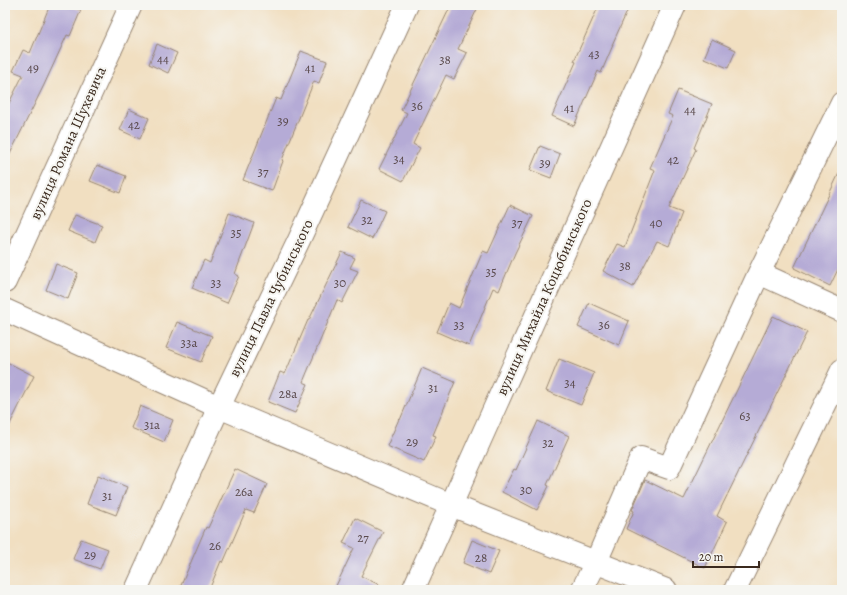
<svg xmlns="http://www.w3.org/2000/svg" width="847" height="595" viewBox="0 0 847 595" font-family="Alegreya,serif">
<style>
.building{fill:#b5abd6}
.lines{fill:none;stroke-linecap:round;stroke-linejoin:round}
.minor-casing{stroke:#968470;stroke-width:24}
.minor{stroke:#fff;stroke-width:22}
.labels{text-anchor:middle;stroke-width:4;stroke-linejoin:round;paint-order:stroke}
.number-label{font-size:13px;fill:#5a4a4c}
.street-label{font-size:15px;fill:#3b2a1e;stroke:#f6f6f2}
</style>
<rect width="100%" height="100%" fill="#f6f6f2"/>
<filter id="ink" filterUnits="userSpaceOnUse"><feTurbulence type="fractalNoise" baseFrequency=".025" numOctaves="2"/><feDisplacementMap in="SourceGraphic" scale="8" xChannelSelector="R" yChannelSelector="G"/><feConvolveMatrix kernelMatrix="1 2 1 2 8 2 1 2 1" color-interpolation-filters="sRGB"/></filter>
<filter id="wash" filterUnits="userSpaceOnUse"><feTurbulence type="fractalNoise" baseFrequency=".012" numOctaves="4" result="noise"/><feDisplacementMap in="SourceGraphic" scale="16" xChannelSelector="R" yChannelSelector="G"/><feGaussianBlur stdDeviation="0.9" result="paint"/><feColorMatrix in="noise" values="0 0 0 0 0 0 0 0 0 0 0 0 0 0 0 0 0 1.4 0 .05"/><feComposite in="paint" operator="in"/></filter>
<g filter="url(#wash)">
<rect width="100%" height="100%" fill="#f1dfc1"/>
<g id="blocks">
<path class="building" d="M50,5H67L81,10L70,36L67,35L44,85L5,164V111L23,75L13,71L23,50L30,53Z
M451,5H479L458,49L467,53L454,79L446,75L413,144L420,148L403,181L379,169L407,113L401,110Z
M599,5H630L612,45H613L601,73L598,71L574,126L552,116L576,62L574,61Z
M712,39L736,50L728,68L704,58Z
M157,44L177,53L168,73L149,64Z
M301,51L327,61L319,83L314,81L282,160L283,161L272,191L243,180L276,98L281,100Z
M678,90L712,104L694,148L696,149L669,208L682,213L669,246L657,241L633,287L603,271L617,244L625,247L655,170L650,168L673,116L668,114Z
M129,109L149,118L140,139L120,130Z
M540,146L560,154L551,178L530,170Z
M97,165L126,176L120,193L90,181Z
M842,167V261L830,286L794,268Z
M361,200L385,211L372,239L348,227Z
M510,205L533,216L515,253L499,291L493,288L469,346L437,332L449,303L459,308L483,251L488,253Z
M229,213L254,223L235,274L239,276L227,303L192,288L204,260L210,263Z
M75,215L102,225L95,242L68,231Z
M342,252L355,258L350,268L358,271L342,303L337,300L303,382L308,384L295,413L268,402L280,372L285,374L308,320H309Z
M56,264L78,273L68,299L46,290Z
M589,303L629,321L619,345L578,327Z
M773,316L807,332L717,516L727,522L705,568L626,529L634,511L632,510L645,480L684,499Z
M177,322L212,336L201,362L166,348Z
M559,359L594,373L581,405L546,391Z
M5,361L34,376L5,434Z
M422,368L455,382L433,435L436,436L424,462L387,446L399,419L400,420Z
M140,406L173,420L164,442L131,428Z
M538,421L569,436L547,485L549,486L537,510L502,492L514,469L516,470Z
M235,469L267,484L254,513L246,510L223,563L221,561L209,590H179L206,527L208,528Z
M98,475L127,487L116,515L87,504Z
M355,518L383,532L361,576L390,590H334L354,548L343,543Z
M81,539L108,549L100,569L73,559Z
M472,540L499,551L489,574L463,563Z"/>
</g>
</g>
<g filter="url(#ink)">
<use href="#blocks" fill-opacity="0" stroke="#968470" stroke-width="1"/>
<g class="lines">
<defs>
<path id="minor" d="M759,273L842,311
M5,282L131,5
M5,310L219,407L451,505L666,590
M136,590L219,407L299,240L407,5
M413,590L675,5
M582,590L596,562L641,458L669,468L759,273L842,103
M735,590L842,370"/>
</defs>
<use href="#minor" class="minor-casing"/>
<use href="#minor" class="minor"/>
</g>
</g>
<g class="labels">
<g class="number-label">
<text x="594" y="58">43</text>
<text x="163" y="63">44</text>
<text x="445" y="64">38</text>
<text x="33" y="72">49</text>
<text x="310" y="72">41</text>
<text x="417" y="110">36</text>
<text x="569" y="112">41</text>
<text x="690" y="114">44</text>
<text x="283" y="125">39</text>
<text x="134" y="129">42</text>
<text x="399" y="163">34</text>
<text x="673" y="164">42</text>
<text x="545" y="167">39</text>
<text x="263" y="176">37</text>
<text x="367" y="224">32</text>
<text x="517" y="227">37</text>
<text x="656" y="227">40</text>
<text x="236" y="237">35</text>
<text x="625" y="270">38</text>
<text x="491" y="276">35</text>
<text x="216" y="287">33</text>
<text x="340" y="287">30</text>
<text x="459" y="329">33</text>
<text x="604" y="329">36</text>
<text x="189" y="347">33а</text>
<text x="570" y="387">34</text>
<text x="433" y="392">31</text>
<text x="288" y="398">28а</text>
<text x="745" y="420">63</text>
<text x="152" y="429">31а</text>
<text x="412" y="446">29</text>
<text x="548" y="447">32</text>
<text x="526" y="494">30</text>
<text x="244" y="496">26а</text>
<text x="107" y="500">31</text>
<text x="363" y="542">27</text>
<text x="215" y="550">26</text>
<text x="90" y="559">29</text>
<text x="481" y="562">28</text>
</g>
<g class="street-label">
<text transform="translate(68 143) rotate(-66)" y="5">вулиця Романа Шухевича</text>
<text transform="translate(544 297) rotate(-66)" y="5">вулиця Михайла Коцюбинського</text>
<text transform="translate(271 298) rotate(-64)" y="5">вулиця Павла Чубинського</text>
</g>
</g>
<rect width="847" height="595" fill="none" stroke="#f6f6f2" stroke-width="20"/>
<path d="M693 561v6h66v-6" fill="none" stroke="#3b2a1e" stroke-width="2"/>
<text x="699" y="561" font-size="12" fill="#3b2a1e" stroke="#f6f6f2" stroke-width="3" paint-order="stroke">20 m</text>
</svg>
